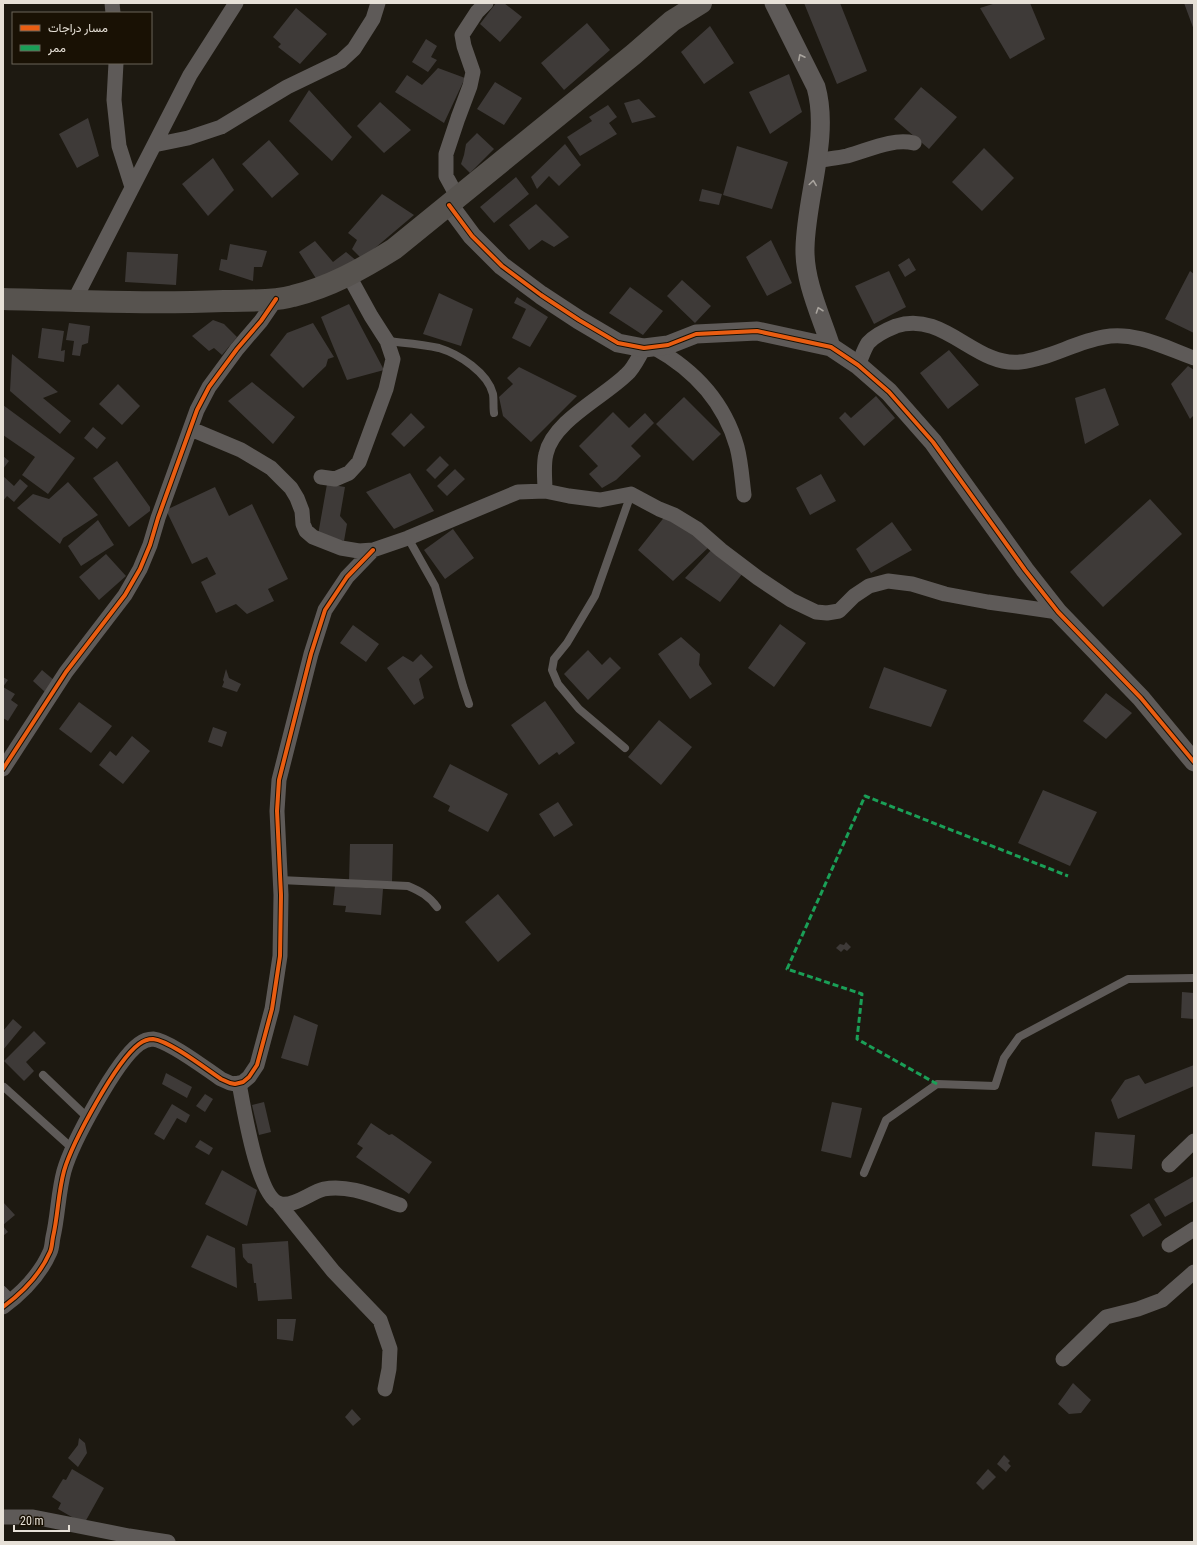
<svg xmlns="http://www.w3.org/2000/svg" width="1197" height="1545" viewBox="0 0 1197 1545" font-family="'Roboto Condensed',Vazirmatn,sans-serif">
<style>
.building{fill:#3e3a38}
.lines{fill:none;stroke-linecap:round;stroke-linejoin:round}
.service{stroke:#5e5a58;stroke-width:8}
.minor{stroke:#5e5a58;stroke-width:15}
.tertiary{stroke:#5e5a58;stroke-width:19}
.secondary{stroke:#57534f;stroke-width:22}
.quiet{stroke:#1a9f57;stroke-width:3;stroke-dasharray:6 3;stroke-linecap:butt}
.cycleway-casing{stroke:#191104;stroke-width:6}
.cycleway{stroke:#e95d12;stroke-width:4}
.oneway{stroke:#a9a49e}
</style>
<rect width="100%" height="100%" fill="#1d1911"/>
<path class="building" d="M496,3H504L522,17L500,42L480,24Z
M804,3H840L867,71L837,84Z
M996,3H1030L1045,39L1010,59L980,8Z
M1184,3H1194V30Z
M296,8L327,34L300,64L278,47L281,44L273,37Z
M587,23L610,50L564,90L541,63Z
M710,26L734,63L704,84L681,52Z
M426,39L437,46L431,57L437,60L428,72L412,62Z
M438,68L465,78L444,123L395,92L407,75L422,85Z
M789,74L802,112L770,134L749,92Z
M495,82L522,98L504,125L477,109Z
M921,87L957,117L929,149L894,119Z
M309,90L352,137L332,161L289,121Z
M639,99L656,117L632,123L624,103Z
M380,102L411,130L384,153L357,126Z
M608,105L617,117L609,123L617,134L580,156L567,137L592,121L589,117Z
M88,118L99,156L77,168L59,134Z
M477,133L494,149L470,173L461,164L464,155L466,144Z
M269,140L299,174L272,198L242,164Z
M565,144L581,165L559,186L549,176L537,189L531,177Z
M737,146L788,162L772,209L723,195Z
M984,148L1014,178L982,211L952,182Z
M213,158L234,190L208,216L182,184Z
M516,177L529,194L494,223L480,207Z
M702,189L722,194L719,205L699,201Z
M382,194L414,215L362,259L352,249L357,240L348,233Z
M536,204L569,237L554,247L542,240L529,250L509,225Z
M771,240L792,283L767,296L746,257Z
M315,241L333,262L346,252L358,262L317,280L299,252Z
M230,244L267,251L262,267H254L253,281L219,270L221,259L227,260Z
M127,252L178,254L176,285L125,282Z
M909,258L916,270L905,277L898,265Z
M889,271L906,307L874,324L855,286Z
M1190,271L1194,274V333L1165,319Z
M682,280L711,306L695,323L667,296Z
M630,287L663,311L643,335L609,313Z
M439,293L473,309L461,346L423,334Z
M517,297L548,317L530,347L512,338L526,309L514,303Z
M349,304L384,370L347,380L321,317Z
M213,320L224,324L237,337L222,355L214,348L209,351L192,336Z
M69,323L90,326L88,343L82,345L80,356L72,355L74,341L66,340Z
M313,323L334,357L328,359L326,366L303,388L270,355L287,333Z
M42,328L64,331L61,351L65,350L64,362L38,358Z
M949,350L979,385L948,409L920,373Z
M12,354L58,392L43,398L71,421L60,434L10,391Z
M1188,366L1194,370V415L1190,419L1171,384Z
M519,367L577,396L531,442L503,416L499,397L513,384L507,378Z
M252,382L295,417L273,444L228,401Z
M118,384L140,406L122,425L99,404Z
M1105,388L1119,425L1085,444L1075,398Z
M876,396L895,418L864,446L839,418L845,412L851,418Z
M684,397L721,434L693,461L656,424Z
M3,405L75,458L48,494L22,475L35,457L3,435Z
M613,412L629,428L645,413L654,423L631,446L641,456L616,480L602,488L589,474L598,466L579,446Z
M411,413L425,427L404,447L391,434Z
M93,427L106,438L97,449L84,438Z
M3,456L9,461L3,469Z
M440,456L449,465L435,479L426,470Z
M117,461L150,507V511L129,527L93,478Z
M455,469L465,479L447,496L437,486Z
M410,473L434,511L394,529L366,492Z
M821,474L836,501L810,515L796,488Z
M3,476L14,486L20,479L28,486L14,502L7,496L3,501Z
M68,482L98,515L63,538L60,544L17,508L33,494L49,499Z
M327,484L345,487L340,516L347,524L344,541L318,535Z
M215,487L229,516L252,504L288,579L268,589L274,601L247,614L236,604L216,613L201,582L216,574L207,557L192,564L166,510Z
M1150,499L1182,534L1103,607L1070,572Z
M666,515L710,546L673,581L638,550Z
M98,520L114,545L81,566L68,546Z
M892,522L912,550L871,573L856,549Z
M453,529L474,558L445,579L424,550Z
M712,549L743,573L720,602L685,578Z
M106,554L126,576L99,600L79,577Z
M780,624L806,643L774,687L748,668Z
M353,625L379,644L366,662L340,643Z
M681,637L700,654L699,665L712,684L690,699L658,654Z
M588,650L602,665L610,657L621,668L588,700L564,674Z
M421,654L433,667L419,679L424,698L414,705L387,668L403,656L413,662Z
M884,667L947,690L931,727L869,708Z
M226,669L229,678L241,684L237,692L222,687L224,682L223,680Z
M42,670L55,681L45,692L33,681Z
M3,677L8,680L3,687L15,694L11,700L18,705L8,721L3,718Z
M1106,693L1132,713L1106,739L1083,721Z
M545,701L575,743L559,755L557,752L539,765L511,725Z
M79,702L112,726L91,753L59,729Z
M659,720L692,747L661,785L628,757Z
M213,727L227,732L222,747L208,742Z
M132,736L150,751L123,784L99,765L110,751L116,756Z
M450,764L508,794L488,832L448,811L450,806L433,797Z
M1043,790L1097,812L1070,866L1018,843Z
M558,802L573,825L554,837L539,814Z
M350,844H393L392,882L349,881Z
M335,886L383,889L381,915L345,912L346,906L333,905Z
M498,894L531,934L498,962L465,922Z
M846,942L851,947L847,951L844,949L841,952L836,948L840,944L844,945Z
M1182,992L1194,993V1019L1181,1018Z
M294,1015L318,1025L308,1066L281,1058Z
M13,1019L22,1027L3,1050V1031Z
M34,1031L46,1043L26,1062L34,1071L24,1081L4,1061Z
M1194,1065V1086L1118,1119L1111,1100L1125,1080L1139,1075L1145,1084Z
M166,1073L192,1087L187,1098L162,1084Z
M205,1094L213,1099L205,1112L196,1106Z
M264,1102L271,1132L259,1135L252,1105Z
M832,1102L862,1108L851,1158L821,1151Z
M172,1104L190,1115L186,1123L177,1118L164,1140L154,1134Z
M371,1123L389,1135L392,1134L432,1162L409,1194L356,1157L363,1148L357,1144Z
M1095,1132L1135,1135L1132,1169L1092,1166Z
M200,1140L213,1148L209,1155L195,1147Z
M222,1170L257,1190L247,1226L205,1204Z
M1194,1176V1201L1165,1217L1154,1199Z
M3,1202L15,1215L3,1225Z
M1149,1203L1162,1225L1143,1237L1130,1215Z
M3,1226L8,1232L3,1236Z
M207,1235L235,1248L237,1288L191,1267Z
M288,1241L292,1299L258,1301L256,1283H254L252,1264L248,1263L243,1257L242,1244Z
M277,1319H296L293,1341L277,1339Z
M1073,1383L1091,1400L1081,1413L1069,1414L1058,1404Z
M352,1409L361,1419L353,1426L345,1417Z
M79,1438L85,1443L87,1453L78,1467L68,1458L78,1445Z
M1004,1455L1010,1461L1008,1463L1011,1466L1006,1472L997,1464Z
M72,1469L104,1488L84,1524L58,1509L61,1503L52,1497L63,1479L66,1480Z
M988,1469L996,1477L983,1490L976,1483Z"/>
<g class="lines">
<path class="service" d="M387,341C404,343 422,344 439,348C459,354 488,373 493,394C494,400 493,407 494,413
M408,538L435,586L463,686L469,704
M625,748L579,709L558,684L552,670L554,659L567,643L595,596L631,494
M280,880L408,886C420,891 429,896 437,907
M43,1075L88,1118
M4,1087L73,1149
M864,1173L886,1120L937,1084L995,1086L1004,1058L1019,1037L1128,979L1194,978
M3,1290L13,1300"/>
<path class="minor" d="M112,3L113,13
M116,63L114,100L119,146L132,187
M154,145L188,138L221,127L287,87L341,61L354,49L373,19L378,3
M816,161C827,159 837,158 847,156C869,150 892,138 914,143
M458,198L446,176V154L458,118L470,86L473,72L464,46L462,35L477,12L486,3
M74,301L190,75L236,3
M653,347C693,369 724,401 737,447C741,462 742,479 744,495
M858,365C861,359 864,349 868,343C875,335 886,330 896,326C944,310 975,367 1020,362C1049,359 1075,342 1104,337C1135,331 1166,348 1194,358
M191,429L241,450L271,468L291,488L297,498L302,511L303,524L306,531L313,537L341,548L359,551L373,550L408,538L518,492L545,491L569,496L600,500L631,494L659,509L674,515L697,529L721,550L758,578L791,600L816,612L827,613L839,611L854,596L869,586L888,581L912,584L945,594L988,602L1058,612
M321,477L335,479L349,473L359,462L386,389L393,359L387,341L371,316L349,276
M545,491C545,479 543,465 546,454C553,421 604,397 627,374C634,368 639,356 644,348
M3,769L66,672L125,595L140,569L150,545L158,518L197,410L209,387L237,349L261,321L276,299
M239,1083C243,1104 258,1200 281,1204C294,1207 311,1192 324,1189C349,1184 376,1197 400,1205
M1169,1165L1194,1141
M279,1204L333,1271L380,1320L390,1349L389,1369L385,1389
M1169,1245L1194,1229
M3,1307C22,1293 40,1275 50,1252C52,1248 52,1242 53,1237C58,1216 58,1193 64,1171C72,1143 116,1061 139,1044C143,1041 148,1039 153,1039C170,1041 206,1069 221,1079L230,1083L235,1084L243,1082L249,1077L257,1065L272,1009L280,956L281,895L277,811L279,780L311,654L325,610L347,577L373,550
M1063,1359L1106,1317L1138,1309L1162,1300L1194,1272
M3,1517H33L129,1536L168,1542"/>
<path class="tertiary" d="M774,3L816,87C830,137 806,197 805,248C804,281 821,316 831,347
M449,205L472,236L502,266L541,295L579,320L618,343L644,348L668,345L696,334L757,331L831,347L858,365L889,392L933,442L1025,570L1058,612L1141,698L1194,762"/>
<path class="secondary" d="M3,299C76,301 151,304 224,301C247,300 271,302 293,296C330,287 362,269 394,249L634,54L672,21L701,3"/>
<path class="quiet" d="M937,1084L857,1039L862,994L787,969L865,796L1068,876"/>
<defs>
<path id="cycleway" d="M449,205L472,236L502,266L541,295L579,320L618,343L644,348L668,345L696,334L757,331L831,347L858,365L889,392L933,442L1025,570L1058,612L1141,698L1194,762
M3,769L66,672L125,595L140,569L150,545L158,518L197,410L209,387L237,349L261,321L276,299
M3,1307C22,1293 40,1275 50,1252C52,1248 52,1242 53,1237C58,1216 58,1193 64,1171C72,1143 116,1061 139,1044C143,1041 148,1039 153,1039C170,1041 206,1069 221,1079L230,1083L235,1084L243,1082L249,1077L257,1065L272,1009L280,956L281,895L277,811L279,780L311,654L325,610L347,577L373,550"/>
</defs>
<use href="#cycleway" class="cycleway-casing"/>
<use href="#cycleway" class="cycleway"/>
</g>
<defs><path id="oneway-chevron" d="M-2-3.5L2.5 0L-2 3.5" fill="none" stroke-width="1.6" stroke-linecap="round" stroke-linejoin="round"/></defs>
<g class="oneway">
<use href="#oneway-chevron" transform="translate(801 57) rotate(-117)"/>
<use href="#oneway-chevron" transform="translate(813 183) rotate(-82)"/>
<use href="#oneway-chevron" transform="translate(819 310) rotate(-109)"/>
</g>
<rect width="1197" height="1545" fill="none" stroke="#e6e0d7" stroke-width="8"/>
<rect x="12" y="12" width="140" height="52" fill="#191104" stroke="#6b6458"/>
<rect x="20" y="25" width="20" height="6" fill="#e95d12" stroke="#6b6458"/>
<text x="48" y="32" font-size="12" fill="#e6e0d7">مسار دراجات</text>
<rect x="20" y="45" width="20" height="6" fill="#1a9f57" stroke="#6b6458"/>
<text x="48" y="52" font-size="12" fill="#e6e0d7">ممر</text>
<path d="M14 1525v6h55v-6" fill="none" stroke="#e6e0d7" stroke-width="2"/>
<text x="20" y="1525" font-size="12" fill="#e6e0d7" stroke="#191104" stroke-width="3" paint-order="stroke">20 m</text>
</svg>
